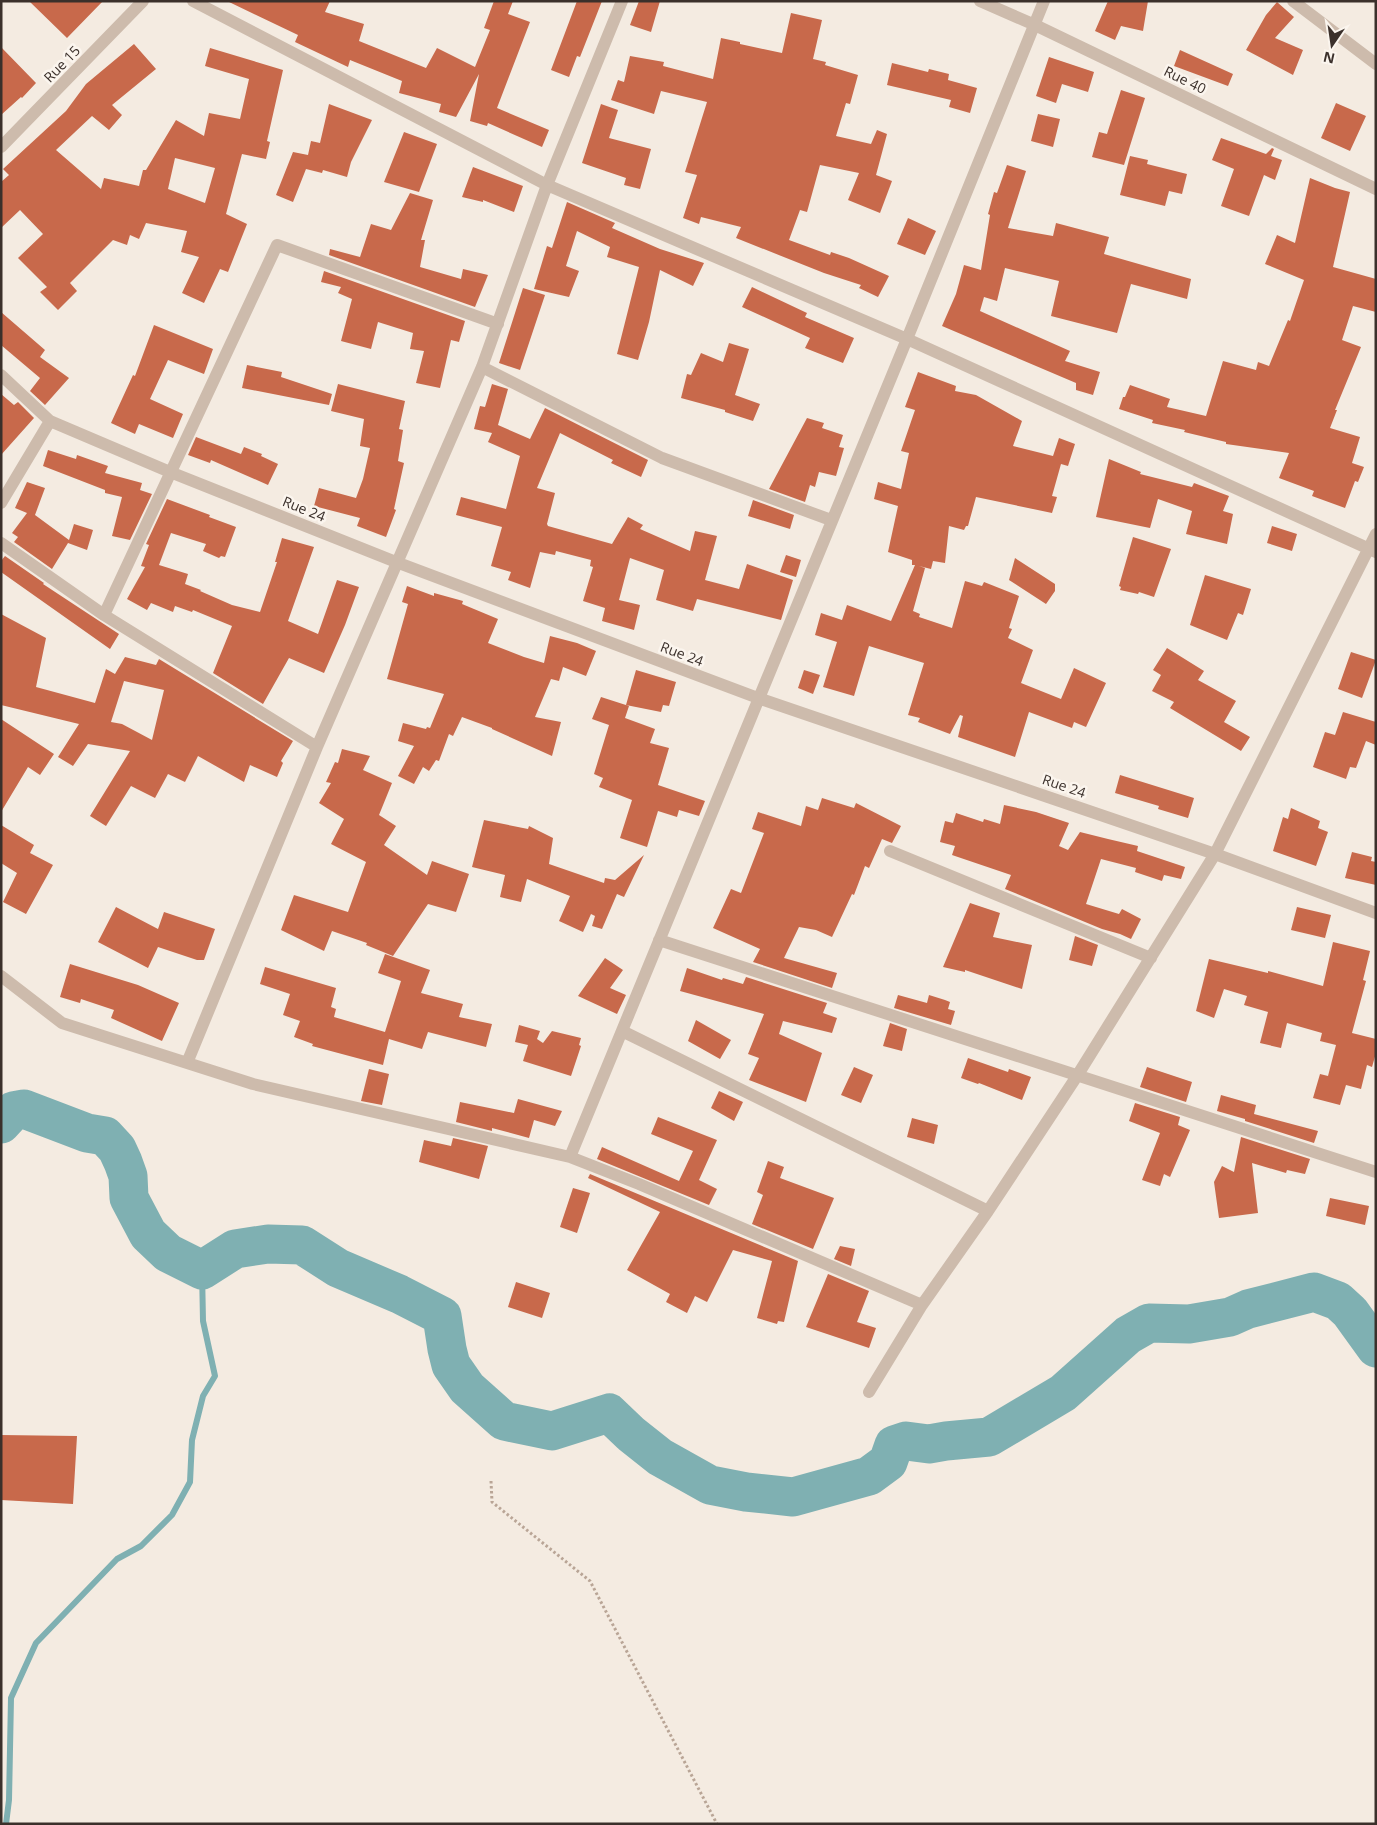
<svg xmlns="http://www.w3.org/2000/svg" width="1377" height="1825" viewBox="0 0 1377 1825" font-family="'Open Sans',sans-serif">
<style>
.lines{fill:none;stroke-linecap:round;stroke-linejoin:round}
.stream{stroke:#7fb0b2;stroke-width:6}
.river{stroke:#7fb0b2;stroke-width:39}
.building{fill:#c8694b;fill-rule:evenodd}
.path{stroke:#b9a596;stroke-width:3;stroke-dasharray:2.5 2.5;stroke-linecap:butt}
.minor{stroke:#cdbbac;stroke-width:12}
.labels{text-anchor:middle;stroke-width:5;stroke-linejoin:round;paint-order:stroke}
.street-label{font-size:14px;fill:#3b302b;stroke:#fbf5ee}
</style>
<rect width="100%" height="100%" fill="#f4ebe1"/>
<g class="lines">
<path class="stream" d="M6,1824L9,1800L11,1698L36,1643L117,1559L141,1546L172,1515L190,1482L192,1440L203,1396L215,1376L203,1321L202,1270"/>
<path class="river" d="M1,1124L13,1111L24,1109L87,1133L105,1136L117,1149L123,1162L128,1176L129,1198L148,1234L168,1253L202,1270L235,1249L268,1244L302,1245L338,1268L399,1294L442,1316L447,1349L451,1365L467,1388L504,1421L552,1431L609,1413L631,1434L660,1457L710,1485L746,1492L793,1497L869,1476L888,1462L894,1445L906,1441L929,1444L946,1441L989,1437L1063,1393L1128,1335L1149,1323L1189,1324L1230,1317L1248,1309L1314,1292L1338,1301L1350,1312L1376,1348"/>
</g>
<path class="building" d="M29,1H103L67,38Z
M227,1H330L325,12L364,24L359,41L426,68L437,48L475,67L490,30L484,28L494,1H513L508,14L530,22L497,108L549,130L542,147L488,123L487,126L470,121L479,74L456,117L439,112L441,104L399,93L402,81L350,60L348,67L295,42L298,35Z
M577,1H602L580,57L577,56L569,77L551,70Z
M639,1H660L651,32L630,25Z
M1108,1H1148L1143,31L1121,26L1115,40L1095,31Z
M1277,2L1294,17L1275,38L1303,50L1293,75L1246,50L1266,15Z
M791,13L822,20L813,59L826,62L825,65L858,75L850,104L846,103L836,136L871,144L877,130L887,134L876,175L892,181L880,213L848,200L859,173L820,165L807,212L800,210L789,240L830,255L831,252L849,258L889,276L878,297L859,288L861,285L824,273L736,238L741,227L701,217L699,224L683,218L697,175L685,172L707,102L661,91L654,114L611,100L618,80L624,82L630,56L664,62L663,66L713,79L721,38L740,42V44L782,53Z
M134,44L156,69L112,105L122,115L109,130L92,116L56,150L101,189L104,178L139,186L143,170H146L176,120L204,136L209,113L240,119L249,79L205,66L210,48L283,70L267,141L270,142L266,159L242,154L226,214L247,224L228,272L220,269L204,303L182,293L199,257L181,252L187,231L146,223L139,239L130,235L127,245L113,240L70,283L77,291L58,310L40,292L47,287L18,258L43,234L20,210L1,228V182L9,175L3,169L66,111L86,84ZM175,158L215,168L205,203L168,189Z
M1,47L36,83L22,98L21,97L1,115Z
M1180,50L1233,74L1228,86L1174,66Z
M1049,57L1094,72L1088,92L1062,84L1056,103L1036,96Z
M892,63L928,72L929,69L949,74L948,80L977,88L970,113L949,107L951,100L887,85Z
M1121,90L1145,98L1124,165L1092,157L1099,132L1107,134Z
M1336,103L1366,116L1350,151L1321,138Z
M329,104L372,120L351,162L347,177L323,170L322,173L306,169L293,202L276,195L293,152L308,155L311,141L320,143Z
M601,104L618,110L609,138L651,149L640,189L624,185L626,178L582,163Z
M1038,114L1060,119L1053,147L1031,141Z
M404,132L437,144L419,192L384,182Z
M1221,138L1266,154L1272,148L1274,149L1271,156L1282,160L1275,180L1264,175L1249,216L1221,206L1234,169L1212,160Z
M1130,156L1148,160L1147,164L1187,174L1182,194L1169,191L1165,206L1120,195Z
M1007,165L1026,171L1008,228L1053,236L1056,223L1109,237L1104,254L1191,279L1187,299L1131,284L1117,333L1051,316L1059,281L1005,268L997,301L984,297L980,311L1070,351L1065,361L1100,372L1093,395L1076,390V383L942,326L956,294L964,265L981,270L990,215L988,214L994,192L997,193Z
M473,167L523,186L514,212L483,200V202L462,197Z
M1310,178L1335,188L1350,192L1333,267L1376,279V312L1353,306L1342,340L1361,347L1335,410H1337L1330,428L1360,437L1352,463L1364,467L1358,482L1355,481L1345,508L1312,496L1314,491L1279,478L1289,453L1226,444V442L1184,432L1185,430L1152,423L1153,420L1119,409L1123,397H1125L1130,385L1170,399L1167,407L1206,416L1223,361L1256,370L1258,362L1269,366L1288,320L1290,321L1304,280L1265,264L1277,235L1295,243Z
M410,193L433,200L421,240H425L420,267L461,279L463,269L488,275L475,307L329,255L330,249L360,257L371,224L391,230Z
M567,202L615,223L612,228L660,249L704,263L693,286L660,270L649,322L638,360L617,354L639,267L607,257L610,247L577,231L566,266L579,271L569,297L534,289L547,246L552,248Z
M908,218L936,231L925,255L897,244Z
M324,271L465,321L459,342L451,340L440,388L416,383L424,351L410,349L413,333L378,322L371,349L341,341L352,299L338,293L341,287L321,282Z
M752,287L807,313L805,317L854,338L843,363L805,348L810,338L742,307Z
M523,288L545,295L520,370L499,363Z
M1,312L45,350L40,357L69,378L45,405L30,391L40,378L1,345Z
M154,325L213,349L204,374L168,360L150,399L183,414L173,438L139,424L135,434L111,423L133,375L135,376Z
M729,343L749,349L735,395L760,404L753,421L725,412V410L681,398L687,374L691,375L701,353L723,362Z
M247,365L282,372L281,377L332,394L329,405L242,388Z
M918,372L956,386L955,391L976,395L1022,421L1013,446L1053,456L1059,438L1075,444L1068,466L1061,464L1052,496L1057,497L1052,513L976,497L968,526H966L964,530L949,526L945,563L933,561L931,569L919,566L925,568L913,611L920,614L919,617L952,628L965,581L982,586L984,582L1019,596L1009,628L1012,629L1008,638L1033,650L1021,683L1061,699L1074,668L1106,683L1086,727L1074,722L1072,728L1029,712L1015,757L958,737L963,716L960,715L950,734L918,722L920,718L908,715L924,663L869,646L854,696L823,687L837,642L815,635L821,613L842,620L847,605L891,621L915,565H912V560L888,552L898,506L874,499L878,482L901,489L909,453L901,451L915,410L905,407Z
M338,384L405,401L399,429L403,430L398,461L404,463L394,509L396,510L386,537L357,526L360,518L314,506L319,488L356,498L363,479L370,448L360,446L364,419L331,411Z
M492,384L508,389L498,425L530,439L545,408L648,460L641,477L611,463L613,460L560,433L537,488L555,493L547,524L548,526L612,544L628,517L643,525L640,529L690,551L695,531L717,536L705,580L739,589L747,564L793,580L781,620L697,599L693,611L656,600L664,570L630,558L619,600L640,605L634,630L602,621L605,608L583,601L593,567L590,566L591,560L556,551L555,555L540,552L530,588L508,580L511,572L491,566L502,527L456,515L461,497L506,509L520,456L488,442L492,433L474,429L480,406L485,407Z
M1,394L14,405L18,402L34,418L1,455Z
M807,418L824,423L822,428L843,435L839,447L844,448L836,476L819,472L815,487L810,485L805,502L769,489Z
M196,437L241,454L244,447L262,454L261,456L278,464L268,485L211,460L210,463L188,455Z
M48,450L76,459L77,455L108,466L105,473L142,483L140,490L152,494L130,540L112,536L122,497L105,493V490L43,466Z
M1109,459L1141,472L1140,474L1192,487L1194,483L1229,496L1223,511L1233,514L1227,544L1186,534L1192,511L1158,499L1150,528L1096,517Z
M27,482L45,488L35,515L69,540L74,524L93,530L87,550L68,543L52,569L14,542L18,537L12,533L27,513L15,508Z
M167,499L210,515L209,517L236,527L225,557L221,556L219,558L203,551L206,544L171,533L159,565L188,574L185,584L201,590L200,591L232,605L260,612L277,562H275L282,538L314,547L288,621L318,634L337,580L359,587L345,625L324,673L289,658L263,704L213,673L232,626L193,610L192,612L175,606L173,612L151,603L147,610L127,599L145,567L141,566L149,545L146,544Z
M753,500L794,515L790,529L748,516Z
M1272,526L1297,534L1292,551L1267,543Z
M1133,537L1171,549L1154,597L1139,592L1138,594L1120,590L1121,587L1119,586Z
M786,555L801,560L796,577L780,572Z
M5,556L44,583L43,584L119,634L110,649L1,572V561Z
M1015,558L1055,584V591L1046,604L1009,580Z
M1205,575L1251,589L1243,615L1238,613L1227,640L1190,625Z
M407,586L434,596V593L463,601L462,604L498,619L488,643L524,657L544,663L550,636L577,643L596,651L586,676L563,667L559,681L551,679L535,717L561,722L552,756L492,729V728L462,717L453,736L449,734L439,761L436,760L429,771L423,767L414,784L398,776L414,746L398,741L403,723L426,729L427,727L430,728L444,694L387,679L408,604L402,602Z
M1,614L46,638L36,687L95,703L106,669L115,674L125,657L156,665L159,659L293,741L281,761L283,763L277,777L250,765L244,782L198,756L185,782L168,774L155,798L131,786L106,826L90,816L130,751L88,744L73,766L58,757L79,724L1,705ZM124,681L164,690L152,740L122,724L111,722Z
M1167,648L1204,671L1198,680L1236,701L1224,722L1250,737L1241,751L1170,708L1174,702L1152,691L1161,675L1153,670Z
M1351,652L1376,660L1362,698L1338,689Z
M636,670L676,682L669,706L663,705L661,712L626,705Z
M804,670L820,675L813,694L798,688Z
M601,697L629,706L625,718L655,729L650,743L669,748L658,785L705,801L699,816L679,810L677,817L658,811L647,847L620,838L632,800L599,787L603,778L594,774L609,725L592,719Z
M1343,712L1376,722V745L1366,741L1356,768L1350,767L1346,779L1313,767L1325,732L1335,735Z
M1,719L54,754L40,775L28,767L1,812Z
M342,749L370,756L363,770L392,783L379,815L396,826L384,845L427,875L432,861L469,874L456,912L428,904L393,956L366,945L367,943L332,931L324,951L281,930L294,895L348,912L366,862L331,844L344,819L319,803L331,783L326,782L335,762L338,763Z
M1120,775L1194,798L1188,818L1158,809L1159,806L1115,793Z
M822,798L854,808L856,803L901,826L892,843L882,839L869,868L865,866L854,895L852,894L832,937L816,930L799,927L784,958L837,973L832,988L753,962L760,949L713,928L731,889L741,893L764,833L752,829L758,812L801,826L806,806L818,810Z
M1004,805L1036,812L1069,823L1059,846L1068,850L1080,832L1108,839L1138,846L1137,851L1185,867L1181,879L1164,875L1162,881L1135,872L1136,868L1101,859L1086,904L1119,914L1122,909L1141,919L1131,939L1120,934L1102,929L1005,889L1011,875L952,855L955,846L940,842L945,821L953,823L956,813L983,822L984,819L1000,824Z
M1291,808L1320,821L1318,828L1328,832L1316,866L1273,851L1283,817L1288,819Z
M484,820L528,829L529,826L553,838L549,864L604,883L605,878L615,880L644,855L624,897L617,894L602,929L592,926L595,916L591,914L583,932L559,921L570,896L527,879L521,902L500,897L505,875L472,867Z
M1,825L34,845L30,853L53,865L26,914L3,902L17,873L1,863Z
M1352,852L1372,857L1371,861L1376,862V885L1345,878Z
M970,903L1000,913L993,937L1032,945L1022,989L965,970V972L943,967Z
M116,907L158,929L164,912L215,929L204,960H197L158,947L148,968L98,942Z
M1297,907L1331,915L1325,938L1291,930Z
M1075,936L1098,945L1092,966L1069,960Z
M1333,942L1370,951L1363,980L1366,981L1352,1033L1376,1039V1053L1372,1067L1367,1065L1361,1089L1346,1085L1340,1105L1313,1098L1320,1074L1328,1076L1336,1045L1320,1041L1322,1033L1287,1023L1281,1048L1260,1043L1268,1012L1244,1005L1247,996L1224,989L1214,1018L1196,1011L1209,959L1268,973V971L1323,986Z
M385,954L430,970L421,993L463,1004L459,1017L492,1024L486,1047L428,1032L422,1049L389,1039L383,1065L312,1046L313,1044L294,1037L300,1021L283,1015L290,994L260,984L265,967L336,988L331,1007L336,1009L334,1017L385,1032L401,981L378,973Z
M605,958L623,970L610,988L626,995L617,1014L578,996Z
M70,964L138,985L179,1003L162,1041L111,1018L114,1010L81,999L80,1003L60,997Z
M687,968L722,980L723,978L743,984L746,977L827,1003L823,1013L837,1018L832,1033L783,1021L779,1034L822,1053L806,1102L749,1080L759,1058L748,1054L764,1014L680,991Z
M898,995L927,1003L929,995L945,1000L950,1002L948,1009L955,1011L951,1025L894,1008Z
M696,1020L731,1040L720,1059L688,1041Z
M890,1023L907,1029L902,1051L883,1046Z
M519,1025L540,1031L537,1039L543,1043L552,1031L581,1038L579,1045L581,1046L571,1076L523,1061L528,1045L515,1042Z
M968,1058L1008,1072L1009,1069L1031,1077L1022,1100L979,1083L978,1084L961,1078Z
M854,1067L873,1075L861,1103L841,1095Z
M1147,1067L1192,1082L1186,1102L1140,1087Z
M369,1069L389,1074L382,1105L361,1101Z
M719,1091L743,1102L734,1121L711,1108Z
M1221,1095L1256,1105L1254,1114L1318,1131L1314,1143L1245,1121V1119L1217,1111Z
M518,1099L562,1111L555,1126L534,1120L529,1138L492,1128V1131L456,1122L460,1102L514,1113Z
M1135,1103L1180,1117L1178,1125L1190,1130L1170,1177L1164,1174L1160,1186L1142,1180L1160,1133L1129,1121Z
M658,1117L717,1140L699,1180L717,1189L709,1205L597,1159L602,1147L679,1181L693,1151L651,1134Z
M912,1118L938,1125L934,1144L907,1137Z
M1241,1137L1310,1159L1305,1174L1287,1170L1286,1173L1252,1163L1258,1213L1219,1218L1214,1182L1222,1166L1234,1172Z
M453,1138L488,1146L479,1179L419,1162L424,1140L451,1146Z
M768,1161L784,1167L780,1178L834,1198L813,1249L752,1224L763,1195L757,1192Z
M590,1174L798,1261L784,1322L778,1321L777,1324L757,1318L772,1261L733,1250L707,1302L695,1296L687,1313L666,1302L670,1294L627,1270L660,1212L588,1178Z
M573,1188L590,1193L577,1233L560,1227Z
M1330,1198L1369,1206L1365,1225L1326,1216Z
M840,1246L855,1249L851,1266L834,1259Z
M828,1274L869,1291L857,1322L876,1328L869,1348L806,1327Z
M516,1282L550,1293L542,1318L508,1307Z
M1,1435L77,1436L73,1504L1,1500Z"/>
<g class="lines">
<path class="path" d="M491,1481L492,1502L590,1581L717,1824"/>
<path class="minor" d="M193,1L547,185L907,339L1376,552
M980,1L1035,25L1376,189
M1293,1L1376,64
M1,147L143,1
M482,367L662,458L831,520
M1,375L50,421L170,472L396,562L758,698L1215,854L1376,913
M1,503L50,421
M1,543L104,615L317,747
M104,615L277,245L498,324
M890,851L1151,958
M659,940L1376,1172
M1,976L62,1023L253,1084L570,1157L639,1184L922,1305
M622,1031L988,1211
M187,1063L317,747L482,367L547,185L622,1
M570,1157L907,339L1044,1
M869,1392L922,1305L988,1211L1077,1076L1215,854L1376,534"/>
</g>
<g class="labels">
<g class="street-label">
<text transform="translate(62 64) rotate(-46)" y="5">Rue 15</text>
<text transform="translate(1185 80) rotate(26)" y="5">Rue 40</text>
<text transform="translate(304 509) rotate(22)" y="5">Rue 24</text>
<text transform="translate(682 654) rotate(21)" y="5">Rue 24</text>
<text transform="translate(1064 786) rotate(19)" y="5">Rue 24</text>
</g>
</g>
<rect width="1377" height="1825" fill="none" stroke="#3b302b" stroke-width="5"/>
<g transform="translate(1332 45) rotate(193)" stroke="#fbf5ee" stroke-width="4" paint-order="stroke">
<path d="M0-4L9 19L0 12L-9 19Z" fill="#3b302b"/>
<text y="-8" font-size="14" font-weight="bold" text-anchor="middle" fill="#3b302b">N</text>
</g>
</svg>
